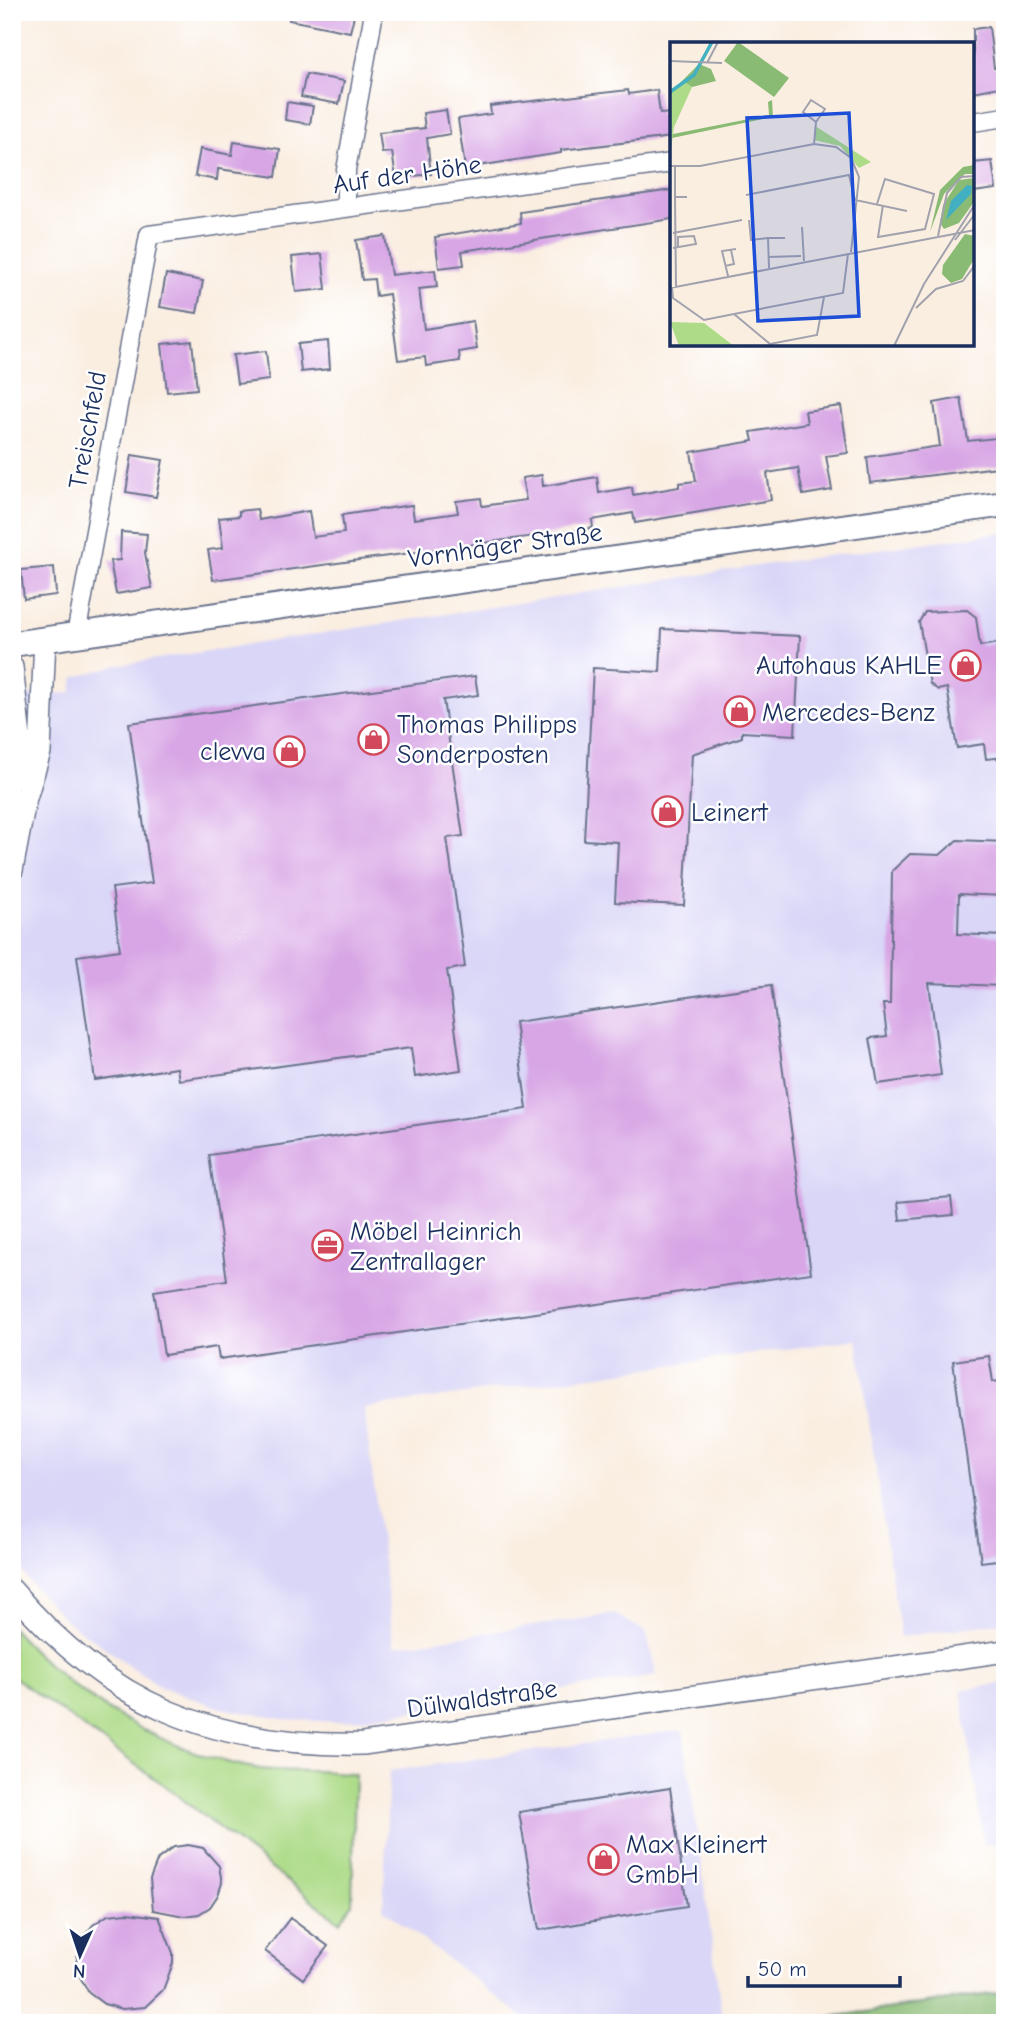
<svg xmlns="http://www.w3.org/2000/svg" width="1017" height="2035" viewBox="0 0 1017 2035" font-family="'Comic Neue',sans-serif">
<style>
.built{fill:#d9d6f7}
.green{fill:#addb88;stroke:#648573;stroke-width:2}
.forest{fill:#8abb74;stroke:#527569;stroke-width:2}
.building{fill:#d8a6e5}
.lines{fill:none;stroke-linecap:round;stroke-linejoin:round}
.minor-casing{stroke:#69728c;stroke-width:21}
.tertiary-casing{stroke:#69728c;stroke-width:24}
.secondary-casing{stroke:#69728c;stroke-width:28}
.minor{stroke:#fff;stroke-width:18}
.tertiary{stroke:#fff;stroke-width:21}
.secondary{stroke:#fff;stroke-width:24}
.labels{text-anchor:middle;stroke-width:5;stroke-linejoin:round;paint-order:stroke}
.street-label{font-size:26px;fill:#1b2f5e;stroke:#fff}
.poi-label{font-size:26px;fill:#1b2f5e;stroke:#fff;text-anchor:start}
.inset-river{fill:none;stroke:#43b0c1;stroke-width:3.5}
.inset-road{fill:none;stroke:#a1a2ad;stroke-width:2}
.view{fill:#1d4ed8;fill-opacity:0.15;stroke:#1d4ed8;stroke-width:3.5}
.inset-edge{fill:none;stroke:#1b2f5e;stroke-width:3.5}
</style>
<rect width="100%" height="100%" fill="#fff"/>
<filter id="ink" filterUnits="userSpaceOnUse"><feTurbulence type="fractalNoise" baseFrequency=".0143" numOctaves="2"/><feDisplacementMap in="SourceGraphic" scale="14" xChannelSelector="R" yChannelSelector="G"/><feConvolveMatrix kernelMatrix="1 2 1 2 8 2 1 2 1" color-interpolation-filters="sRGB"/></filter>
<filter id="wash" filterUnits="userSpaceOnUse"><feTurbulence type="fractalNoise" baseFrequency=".00686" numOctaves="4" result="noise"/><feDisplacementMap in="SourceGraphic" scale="28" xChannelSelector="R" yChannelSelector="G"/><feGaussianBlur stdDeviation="1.57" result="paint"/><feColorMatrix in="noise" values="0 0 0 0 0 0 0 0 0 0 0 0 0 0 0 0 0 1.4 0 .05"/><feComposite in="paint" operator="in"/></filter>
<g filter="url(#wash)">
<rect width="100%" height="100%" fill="#faeee1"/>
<path class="built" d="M1005,532V1622L900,1637L857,1339L364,1408L394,1646L615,1614L646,1632L657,1676L335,1722L282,1719L221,1708L160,1687L67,1621L31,1584L12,1555V696L71,693L74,678L118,665L789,561Z
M1005,1683V1842L984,1845L961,1690Z
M683,1730L723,2023H531L383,1909L389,1771Z"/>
<path class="green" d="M12,1628C73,1698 167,1754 260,1769C284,1772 339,1769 355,1775L352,1904L340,1922L164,1785L12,1676Z"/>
<path class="forest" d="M1005,1992V2019L982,2023H788Z"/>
<g id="blocks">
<path class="building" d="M289,12H355L350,32L289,20Z
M989,27L994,68L1005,66V86L973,92V29Z
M306,74L344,81L339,104L301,97Z
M628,90L629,94L657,90L660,114L672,113V137L561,150V153L465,168L458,119L491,114L490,106Z
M287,102L313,106L310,124L285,120Z
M446,110L450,134L427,138L431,174L396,178L392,152L382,153L379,133L425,128L423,113Z
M234,142L280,149L276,177L218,169L217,180L195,176L200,149L232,155Z
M992,161L996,189L973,192V163Z
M672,190V219L462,251L464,265L439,268L435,237L521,223L520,212Z
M385,236L391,275L435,270L437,287L419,289L424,329L473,321L477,349L459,352L460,361L426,366L425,357L398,360L389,294L376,296L374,279L362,280L356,240Z
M322,254L326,289L296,292L292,257Z
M166,274L203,281L197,313L160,307Z
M192,341L197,389L167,392L162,344Z
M328,341L330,369L301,372L298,344Z
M266,351L269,380L237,384L233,355Z
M961,398L968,441L1005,437V466L870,483L867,457L940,446L934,403Z
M841,406L848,453L826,456L832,490L803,495L798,468L767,473L771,500L635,523L633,513L592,520L593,528L213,580L208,550L223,548L219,518L239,516V511L257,509L259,520L309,511L313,537L344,533L342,515L412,505L414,519L458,513L456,501L481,498L482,506L526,500L522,478L542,475L543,486L597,477L599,493L632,487L633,495L679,487V483L696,481L691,452L753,441L751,432L807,423L805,411Z
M132,455L163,460L156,497L126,492Z
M121,532L147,534L145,553L152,588L116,594L110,561L120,560Z
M54,567L56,595L24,599L21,570Z
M967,610L976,617L980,646L1005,642V757L986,759L984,744L957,748L947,688L938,690L930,684L919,622L925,612Z
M662,629L800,636L795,735L742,732V737L692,754L684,905L615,902L618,842L584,840L593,668L660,672Z
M475,676L478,695L443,700L463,836L447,838L465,967L447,970L461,1070L415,1077L411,1048L179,1080L177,1068L95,1080L77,956L120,950L112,888L152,883L129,723Z
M957,840L1005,842V896L959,894L958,934L1003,936L1001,986L929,983L941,1075L878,1084L870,1038L887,1036L883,1004H890L892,871L910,854L940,855Z
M771,985L811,1273L219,1359L217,1347L164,1355L154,1291L227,1280L209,1155L527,1109L515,1022Z
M951,1197L953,1215L900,1220L898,1202Z
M989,1356L993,1382L1005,1380V1559L981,1562L953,1361Z
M670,1788L687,1906L539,1930L519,1812Z
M188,1845L203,1848L219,1866L222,1883L218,1895L210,1907L199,1914L184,1916L153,1910L150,1879L158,1859L174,1847Z
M127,1913L159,1917L173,1953V1963L163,1990L145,2007L122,2009L104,2004L89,1993L79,1975L77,1958L82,1939L93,1925L108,1915Z
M290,1918L328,1946L303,1979L265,1951Z"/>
</g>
</g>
<g filter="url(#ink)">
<use href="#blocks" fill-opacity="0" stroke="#69728c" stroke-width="2"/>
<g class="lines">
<defs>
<path id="minor" d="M973,122L1005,117
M346,208V170L374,12
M76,635L149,235L672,163"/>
<path id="tertiary" d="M12,667L25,783
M12,870L25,801L40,752L45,639
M12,1590C109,1705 214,1747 363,1744L1005,1651"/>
<path id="secondary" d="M12,644L1005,504"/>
</defs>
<use href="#minor" class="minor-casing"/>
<use href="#tertiary" class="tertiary-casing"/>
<use href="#secondary" class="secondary-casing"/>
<use href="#minor" class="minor"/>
<use href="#tertiary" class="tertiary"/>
<use href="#secondary" class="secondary"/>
</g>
</g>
<defs>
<symbol id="shop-ring" viewBox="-11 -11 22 22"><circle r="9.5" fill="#fff" stroke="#d1495b" stroke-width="1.5"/><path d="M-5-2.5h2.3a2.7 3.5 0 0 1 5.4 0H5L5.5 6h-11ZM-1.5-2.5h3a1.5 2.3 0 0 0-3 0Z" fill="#d1495b"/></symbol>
<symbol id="office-ring" viewBox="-11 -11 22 22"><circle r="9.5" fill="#fff" stroke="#d1495b" stroke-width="1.5"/><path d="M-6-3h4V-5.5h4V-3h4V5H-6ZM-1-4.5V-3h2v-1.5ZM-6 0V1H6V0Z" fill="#d1495b"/></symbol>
</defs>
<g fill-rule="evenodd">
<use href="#shop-ring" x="948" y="648" width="35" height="35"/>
<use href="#shop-ring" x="722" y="694" width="35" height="35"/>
<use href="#shop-ring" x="356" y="722" width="35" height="35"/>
<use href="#shop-ring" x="272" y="734" width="35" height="35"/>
<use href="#shop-ring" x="650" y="794" width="35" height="35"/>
<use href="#office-ring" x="310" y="1228" width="35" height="35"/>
<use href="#shop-ring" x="586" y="1842" width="35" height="35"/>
</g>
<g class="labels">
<g class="street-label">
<text transform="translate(407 174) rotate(-8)" y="9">Auf der Höhe</text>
<text transform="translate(87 430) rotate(-80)" y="9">Treischfeld</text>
<text transform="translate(505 545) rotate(-8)" y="9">Vornhäger Straße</text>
<text transform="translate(482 1698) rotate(-8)" y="9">Dülwaldstraße</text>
</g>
<g class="poi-label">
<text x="942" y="674" text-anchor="end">Autohaus KAHLE</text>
<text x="762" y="721">Mercedes-Benz</text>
<text x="397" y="733">Thomas Philipps<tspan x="397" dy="30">Sonderposten</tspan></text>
<text x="266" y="760" text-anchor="end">clevva</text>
<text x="691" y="821">Leinert</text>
<text x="350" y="1240">Möbel Heinrich<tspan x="350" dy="30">Zentrallager</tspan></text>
<text x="626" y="1853">Max Kleinert<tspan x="626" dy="30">GmbH</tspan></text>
</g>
</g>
<g transform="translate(670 42)">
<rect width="304" height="304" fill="#faeee1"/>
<path d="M16,40L22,45L4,85L0,116V51ZM145,84L164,96L201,120L189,126L170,104L144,98ZM0,280L34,281L64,304H9Z" fill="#addb88"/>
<path d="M68,0L119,36L104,55L54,19ZM29,22L41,27L46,39L22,45L15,40L0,51ZM102,58L103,75L2,96L3,92L99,73L98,60ZM304,123V132H295L274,152L260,190L270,148L293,125ZM304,136V160L289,181L274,187L270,181L273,163L289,138ZM295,192L304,194V217L292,237L281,241L272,232L273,223Z" fill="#8abb74"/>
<path d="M297,143L302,144L301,152L276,178L281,159Z" fill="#43b0c1"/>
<path class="inset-river" d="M0,50L24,33L42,0"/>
<path class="inset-road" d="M0,19L52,21M37,21L48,0M144,102L146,80L133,70L141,58L155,67L146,80M0,124H30L144,102L166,105L181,116L189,135L181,210M5,124V155H17M76,153L179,133L185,158L237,169M5,155L6,245M207,162L215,137L264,152L255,187L208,195L213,163M79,178L81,198L98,196M132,185L134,219M3,191L72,178M268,194L277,151L291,135L305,134M285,198L305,172M3,206L26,202L24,194L8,195V205M98,215L131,214M55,224L64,222L61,208M99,226L98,196H115M58,234L52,209L66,207M0,246L305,188M2,246L3,256L34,278L64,272L173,251L178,212M246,266L266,247L293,239L305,223M64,272L100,302L147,293L154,255M224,304L254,242L305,162"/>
<path class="view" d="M179,71L189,274L88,279L77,76Z"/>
<rect width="304" height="304" class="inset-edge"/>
</g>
<rect width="1017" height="2035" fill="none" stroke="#fff" stroke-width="42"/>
<g transform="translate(80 1955) rotate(183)" stroke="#ffffff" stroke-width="5" paint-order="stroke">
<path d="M0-5L12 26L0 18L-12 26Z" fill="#1b2f5e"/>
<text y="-10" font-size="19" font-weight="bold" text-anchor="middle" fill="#1b2f5e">N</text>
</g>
<path d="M748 1976v10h152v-10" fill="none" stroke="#1b2f5e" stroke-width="3.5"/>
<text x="758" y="1976" font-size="21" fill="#1b2f5e" stroke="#ffffff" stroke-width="5" paint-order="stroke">50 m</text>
</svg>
